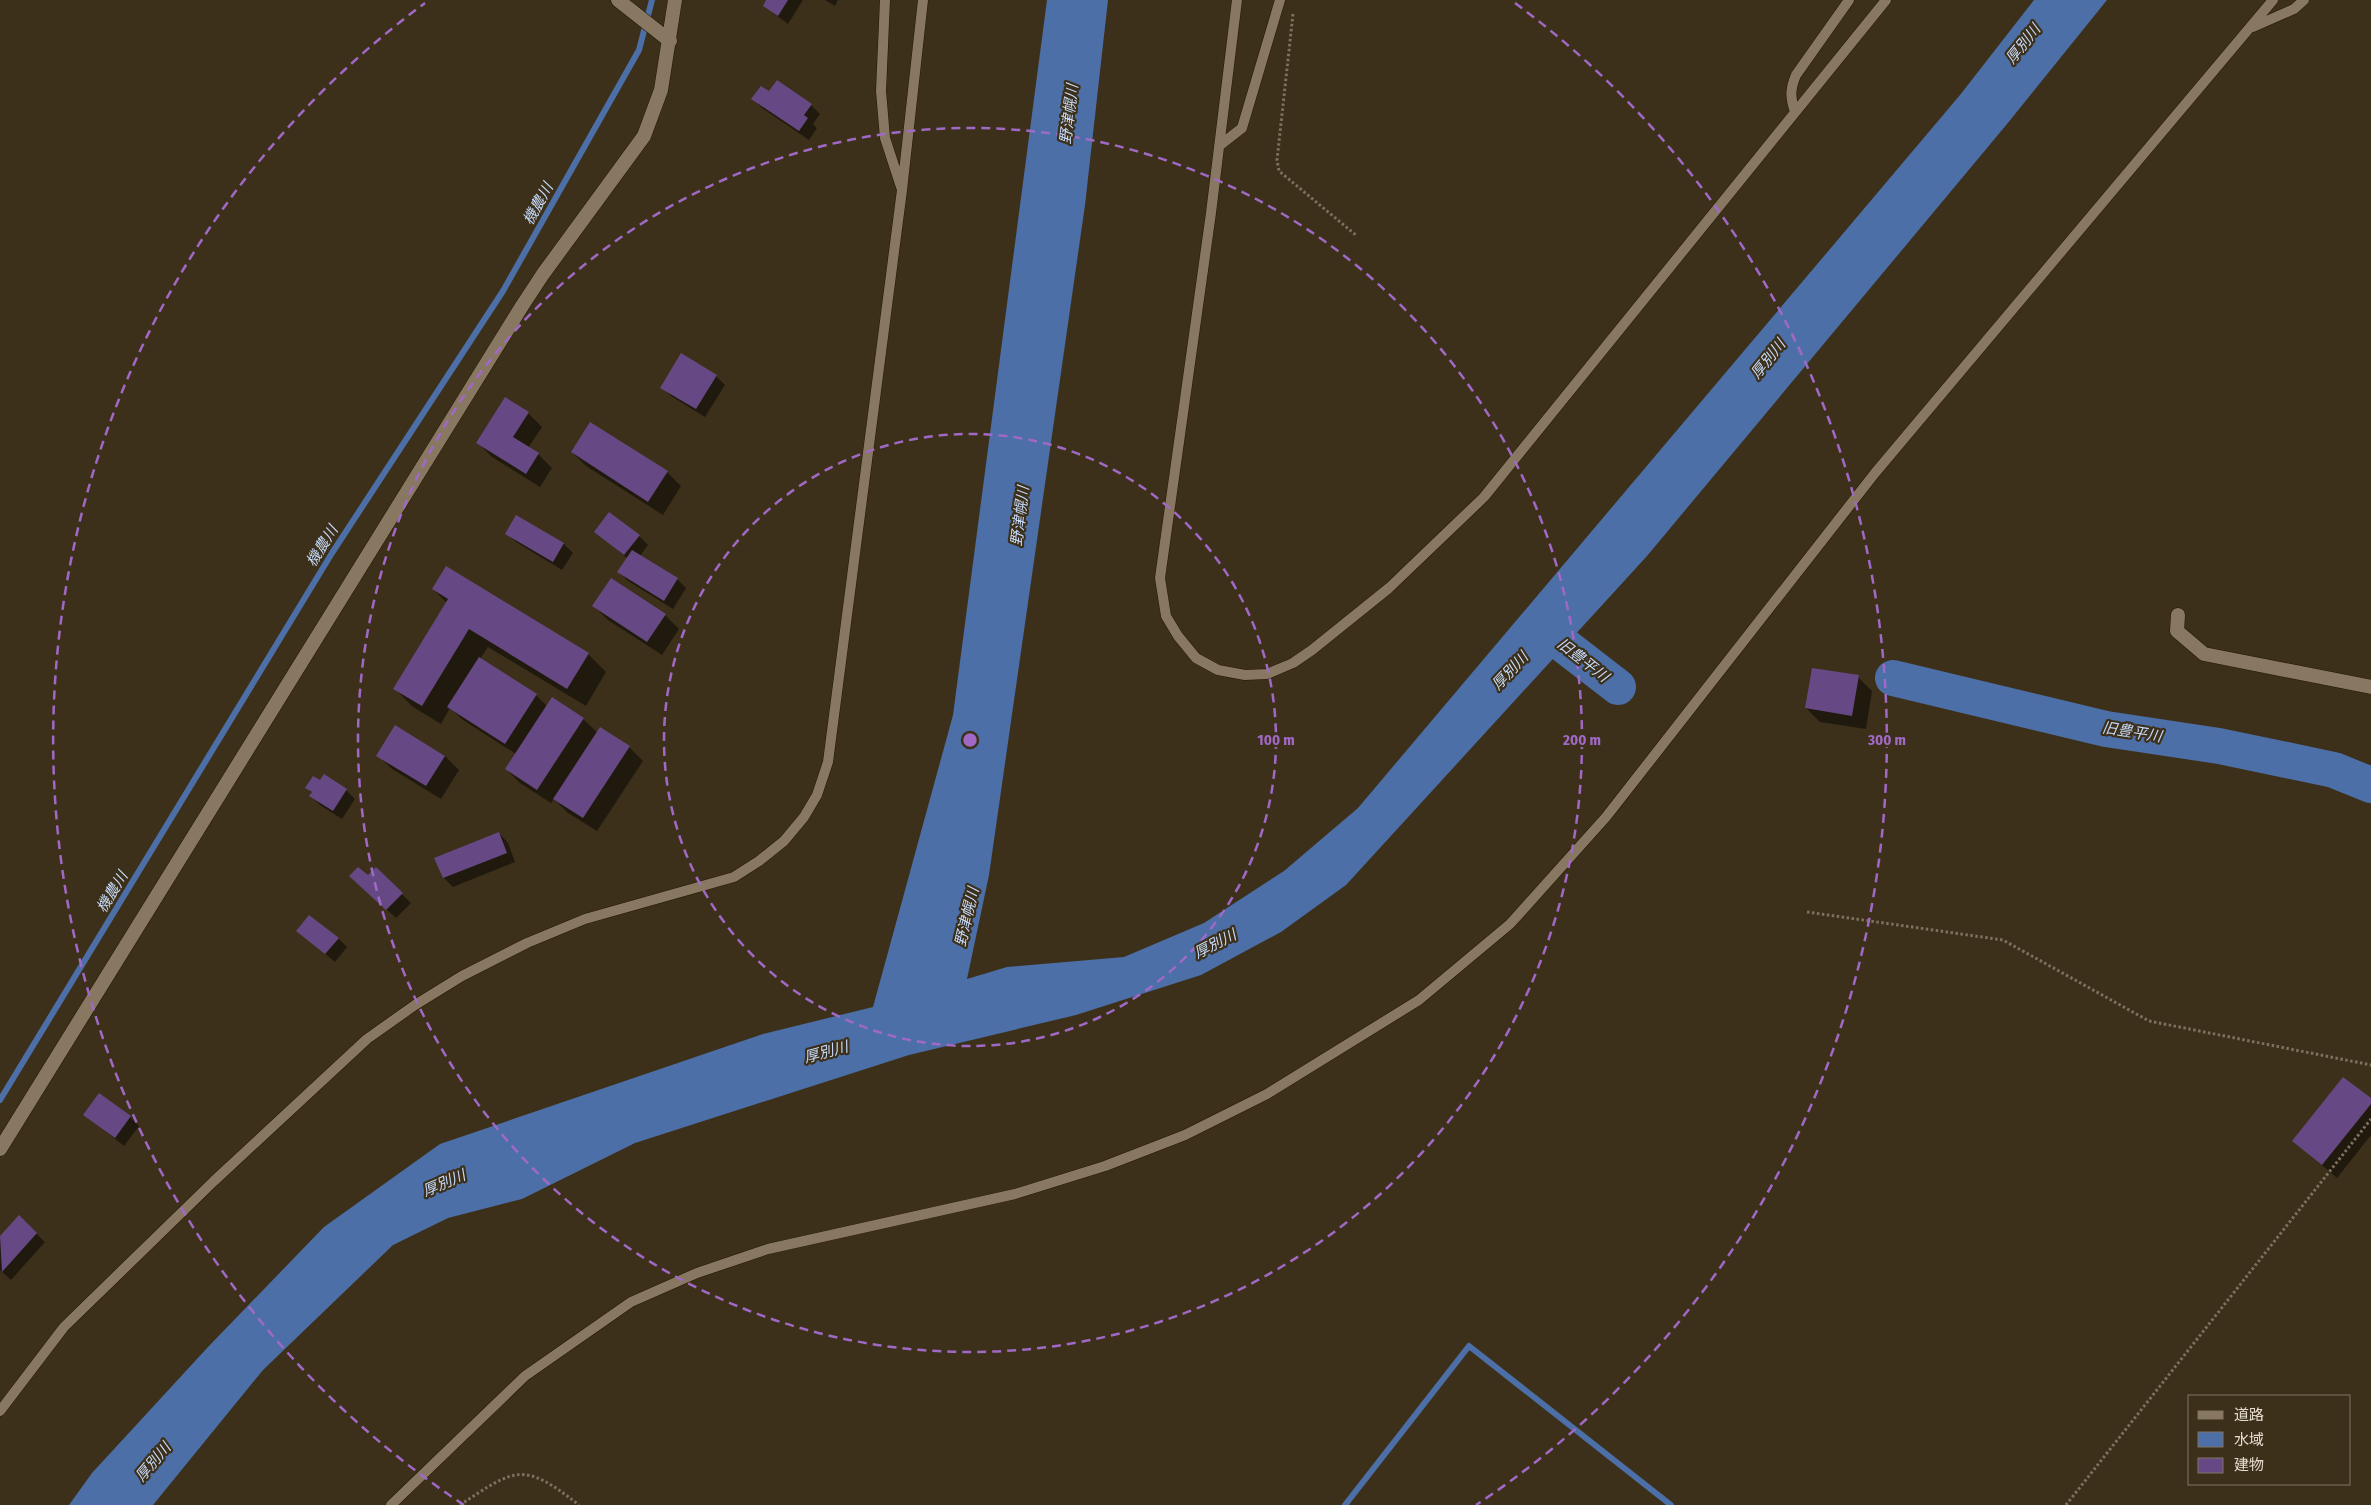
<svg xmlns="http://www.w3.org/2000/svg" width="2371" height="1505" viewBox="0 0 2371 1505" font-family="'Fira Sans Condensed','Noto Sans JP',sans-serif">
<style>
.water{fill:#4c6fa8}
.shadow{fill:#0007}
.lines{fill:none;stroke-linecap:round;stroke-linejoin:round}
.stream{stroke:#4c6fa8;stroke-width:6}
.river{stroke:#4c6fa8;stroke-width:36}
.building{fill:#664984}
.service-casing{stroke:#241703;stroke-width:11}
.minor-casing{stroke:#241703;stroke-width:15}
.path{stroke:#7d715f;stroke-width:3;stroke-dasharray:2.5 2.5;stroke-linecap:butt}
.service{stroke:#887861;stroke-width:10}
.minor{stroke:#887861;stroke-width:14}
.ring{fill:none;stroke:#a069c5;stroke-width:2.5;stroke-dasharray:9 6}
.labels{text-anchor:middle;stroke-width:4.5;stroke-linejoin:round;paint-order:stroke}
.water-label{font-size:15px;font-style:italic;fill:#c6dbfc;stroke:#3d301a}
.centre{fill:#a069c5;stroke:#3d301a;stroke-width:2.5}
.ring-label{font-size:15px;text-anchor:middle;font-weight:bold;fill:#a069c5;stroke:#3d301a;stroke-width:4.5;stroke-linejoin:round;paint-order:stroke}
</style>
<rect width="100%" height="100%" fill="#3d301a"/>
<path class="water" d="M1047,0H1108L1085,205L989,875L967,979L1007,967L1124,957L1204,923L1284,871L1358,808L1960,95L2034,0H2107L2007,124L1647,556L1346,885L1281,932L1201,975L1076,1015L909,1055L635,1143L522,1199L448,1218L393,1245L263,1370L153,1505H69L92,1473L208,1347L324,1227L440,1144L763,1034L873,1007L953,715Z"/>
<path class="shadow" d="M766,0H803L788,24L764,6Z
M825,0H838L835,6Z
M769,93L811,105L820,114L813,124L817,128L809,140L762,108L753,99Z
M716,376L725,385L705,417L671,396L662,387Z
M528,413L542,427L528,448L538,454L552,468L540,487L492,457L478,443Z
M572,452L667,472L681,486L663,515L586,466Z
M517,517L564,544L573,553L562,570L516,542L507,533Z
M596,532L639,536L648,545L640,556L677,579L686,588L673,609L628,581L619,572L628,559Z
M433,589L588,654L606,672L586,706L488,647L480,659L536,695L547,706L552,699L583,719L598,733L629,747L643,761L597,831L568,813L554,799L551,803L520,783L506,769L516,754L463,720L450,708L441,724L413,707L395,689L447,603Z
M594,606L665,615L679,629L662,655L608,620Z
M1858,677L1872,691L1866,729L1820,722L1806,708Z
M396,726L445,756L459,770L441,799L392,769L378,755Z
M307,788L346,790L355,799L342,819L320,805L311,796L312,793Z
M499,833L508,843L515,862L453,887L444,878L436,859Z
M376,869L411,903L396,918L360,885Z
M298,931L338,938L347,947L335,962Z
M2371,1100V1135L2337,1178L2294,1141Z
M85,1115L130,1117L139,1126L124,1146Z
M19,1217L45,1242L11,1280L0,1270V1238Z"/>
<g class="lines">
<path class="stream" d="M0,1100L332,553L503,291L639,50L652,0
M1345,1505L1469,1346L1671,1505"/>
<path class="river" d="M1547,632L1618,687
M1893,678L2106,729L2219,746L2334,770L2371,785"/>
</g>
<path class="building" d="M766,0H788L778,16L763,6Z
M777,80L812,104L804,115L808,118L799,131L751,99L761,86L769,91Z
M681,353L717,375L696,409L660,388Z
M505,397L529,412L513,437L539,453L526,474L476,443Z
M590,422L668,471L648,502L571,452Z
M609,512L640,535L624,555L594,532Z
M516,515L564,543L553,562L505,534Z
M632,550L678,578L664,601L617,572Z
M446,566L589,653L567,689L469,629L422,706L393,689L448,599L432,589Z
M611,578L666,614L647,642L592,606Z
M479,657L537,694L505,744L447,707Z
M1812,668L1859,675L1852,716L1805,708Z
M552,697L584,718L537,790L505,769Z
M395,725L445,756L426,786L376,756Z
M600,727L630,746L583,818L553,799Z
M324,774L347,789L333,811L309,796L312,792L305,788L313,776L320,780Z
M499,832L507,853L443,878L434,858Z
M358,867L368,875L376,867L403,893L386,910L349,876Z
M309,915L339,938L325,954L296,931Z
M2343,1077L2371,1098V1104L2322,1165L2292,1141Z
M99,1093L131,1116L115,1138L83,1115Z
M19,1215L37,1233L2,1272L0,1236Z"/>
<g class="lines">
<defs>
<path id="service" d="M885,0L881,91L885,138L901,187
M1237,0L1211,213L1160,578L1166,616L1178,636L1196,658L1218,670L1245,675L1267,674L1293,663L1312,650L1389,588L1484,497L1886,0
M2253,27L2294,9L2304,0
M1795,112C1790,97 1790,89 1796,75L1849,0
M1219,146L1242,128L1280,0
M0,1411L64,1327L214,1181L367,1039L415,1005L462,976L527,943L585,919L734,877L759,861L784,841L804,817L817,795L828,762L902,190L923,0
M391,1505L525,1376L631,1302L697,1273L768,1249L1015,1194L1105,1166L1185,1135L1267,1094L1419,1000L1510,924L1606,817L1875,473L2273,0"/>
<path id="minor" d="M618,0L670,41
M2178,615L2177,631L2204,654L2371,687
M0,1149L522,306L543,274L644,136L661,90L675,0"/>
</defs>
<use href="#service" class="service-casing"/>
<use href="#minor" class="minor-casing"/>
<path class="path" d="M1293,14L1277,160L1279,171L1357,236
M1807,912L2003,940L2149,1021L2371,1065
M460,1505C516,1468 523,1461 579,1505
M2066,1505L2371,1119"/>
<use href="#service" class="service"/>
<use href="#minor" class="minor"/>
</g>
<g class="ring">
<circle cx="970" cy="740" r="306"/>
<circle cx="970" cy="740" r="612"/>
<path d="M464 1505A917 917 0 0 1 425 3M1515 3A917 917 0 0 1 1476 1505"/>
</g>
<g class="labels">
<g class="water-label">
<text transform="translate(2023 44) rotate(-51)" y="5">厚別川</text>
<text transform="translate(1069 114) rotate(-83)" y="5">野津幌川</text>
<text transform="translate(538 204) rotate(-61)" y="5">機農川</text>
<text transform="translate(1768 359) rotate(-51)" y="5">厚別川</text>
<text transform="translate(1020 516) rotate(-83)" y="5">野津幌川</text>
<text transform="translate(322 546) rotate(-58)" y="5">機農川</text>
<text transform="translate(1583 660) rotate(38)" y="5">旧豊平川</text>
<text transform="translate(1510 671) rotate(-47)" y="5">厚別川</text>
<text transform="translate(2132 732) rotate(9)" y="5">旧豊平川</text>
<text transform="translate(112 892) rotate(-59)" y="5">機農川</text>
<text transform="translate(967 917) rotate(-77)" y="5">野津幌川</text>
<text transform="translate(1215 944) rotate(-27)" y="5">厚別川</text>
<text transform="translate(826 1052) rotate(-15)" y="5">厚別川</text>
<text transform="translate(444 1183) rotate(-23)" y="5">厚別川</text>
<text transform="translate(153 1462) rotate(-50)" y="5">厚別川</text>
</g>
</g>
<circle cx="970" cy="740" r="8" class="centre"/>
<g class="ring-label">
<text x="1276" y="745">100 m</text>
<text x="1582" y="745">200 m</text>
<text x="1887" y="745">300 m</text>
</g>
<rect x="2188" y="1395" width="162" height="90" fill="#3d301a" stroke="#807462"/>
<rect x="2198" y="1411" width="25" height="8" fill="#887861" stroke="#807462"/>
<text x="2234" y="1420" font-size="15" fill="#e4dbcf">道路</text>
<rect x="2198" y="1432" width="25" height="15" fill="#4c6fa8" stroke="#807462"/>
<text x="2234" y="1445" font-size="15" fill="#e4dbcf">水域</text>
<rect x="2198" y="1458" width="25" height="15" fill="#664984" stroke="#807462"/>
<text x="2234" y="1470" font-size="15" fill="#e4dbcf">建物</text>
</svg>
